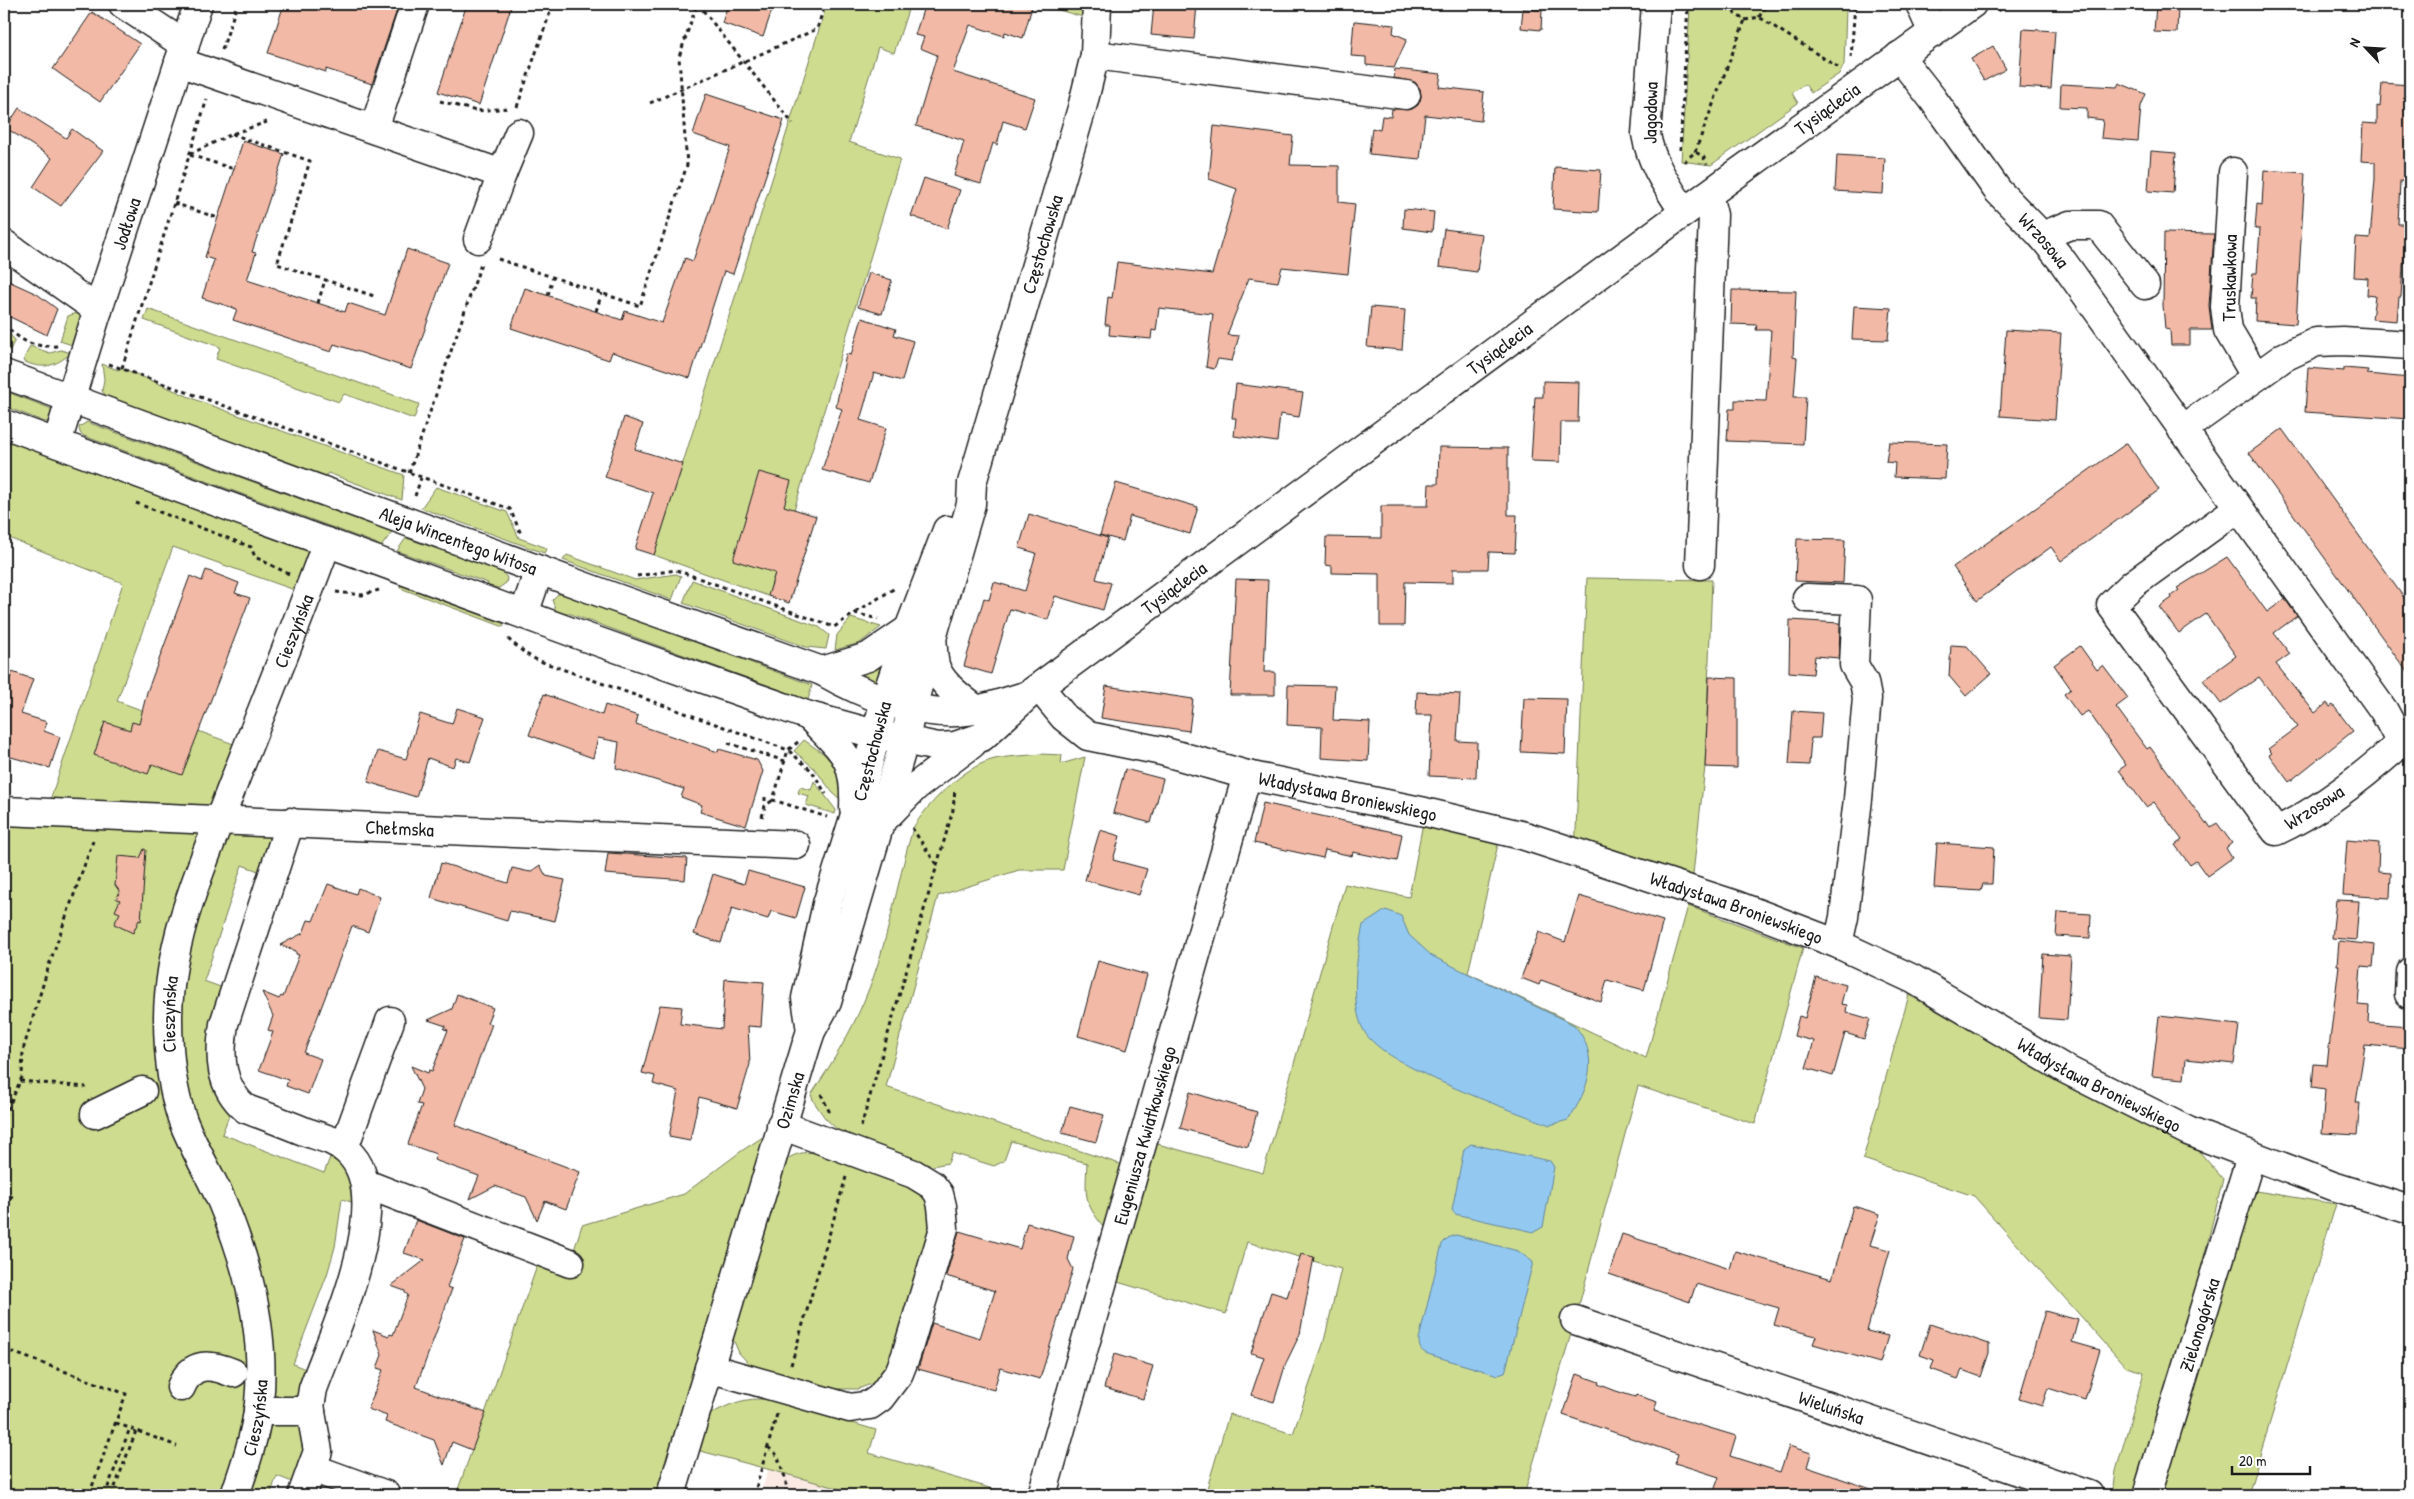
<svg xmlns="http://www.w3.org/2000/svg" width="2414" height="1499" viewBox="0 0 2414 1499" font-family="'Patrick Hand',sans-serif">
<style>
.built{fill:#fbeae4}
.green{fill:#cedc90;stroke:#757c56}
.water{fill:#93c9f1;stroke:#63849c}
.building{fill:#f1b9a6;stroke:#1c1c1c}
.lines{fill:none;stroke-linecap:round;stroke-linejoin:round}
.minor-casing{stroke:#1c1c1c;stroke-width:31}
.major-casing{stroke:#1c1c1c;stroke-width:31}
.path{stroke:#1c1c1c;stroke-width:3;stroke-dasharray:4 4;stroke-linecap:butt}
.minor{stroke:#fff;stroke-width:28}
.major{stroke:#fff;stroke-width:28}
.labels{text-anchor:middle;stroke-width:4.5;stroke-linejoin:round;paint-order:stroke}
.street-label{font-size:19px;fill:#1c1c1c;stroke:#fff}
</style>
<rect width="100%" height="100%" fill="#fff"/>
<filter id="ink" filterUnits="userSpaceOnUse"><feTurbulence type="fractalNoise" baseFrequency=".02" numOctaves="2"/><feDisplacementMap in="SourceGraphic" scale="10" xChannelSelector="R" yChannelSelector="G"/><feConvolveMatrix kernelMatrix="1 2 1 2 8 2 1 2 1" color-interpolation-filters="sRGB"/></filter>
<g filter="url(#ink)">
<path class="built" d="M768,1470L863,1495H760Z"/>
<path class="green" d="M827,4H910L894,53L878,47L849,142L900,159L768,596L654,555Z
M1038,4H1097V21Z
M1694,4H1758L1846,10L1844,65L1839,74L1811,93L1805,84L1792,93L1798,103L1711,165L1681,161L1690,8Z
M148,309L419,404L414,419L344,394L339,402L216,359L220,347L144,320Z
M80,312L81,319L78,347L60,341L68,316Z
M4,328L15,340L10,350L4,348Z
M30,346L50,353L61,350L71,353C55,367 42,370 23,361Z
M102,364L118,370L122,368L199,401L404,475L402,500L328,473L324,478L107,397L102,391L104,379Z
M10,393L52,409L54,414L51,421L45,422L4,406Z
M87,422L392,532L381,547L375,543L84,436L80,433L79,427Z
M4,424L327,542L306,594L173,547L117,701L247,749L220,819L290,822L272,876L242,865L204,981L234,992L235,1100L222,1134L324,1173L336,1142L367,1207L342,1199L335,1247L327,1275L293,1364L318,1374L305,1487L277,1476L270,1495H4V845L15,812H46L123,583L4,536Z
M436,487L507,512L519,538L547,548L544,553L421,508Z
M406,538L449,553L450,552L503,572L507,578L506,583L499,588L487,586L488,583L397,551Z
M567,555L635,580L676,574L681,576L672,600L563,560Z
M1587,578L1712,580L1705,767L1691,892L1575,853Z
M692,580L819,627L829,635L826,649L806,647L683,603Z
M401,584L502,622L504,627L400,588Z
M558,594H564L812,685L808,700L568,613L566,614L556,611L552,600Z
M851,618L881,627L860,643L835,650L837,635Z
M893,653L883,686L850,676Z
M804,740L824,754L840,772L841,800L833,793L814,768L794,751Z
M1041,754L1062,755L1061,764L1085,757L1063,870H1019L938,896L886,1087L1126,1166L1107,1231C1084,1203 1085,1199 1087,1163L1011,1141L1004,1161L994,1166L952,1153L948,1163L932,1166L841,1133L825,1118L814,1102L811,1095C831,1065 850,1034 864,1001C888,947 896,885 913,828C927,804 963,768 991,760C1004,756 1026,756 1041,754Z
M814,781L836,810L835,814L806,805L809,796L798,793L800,787L811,790Z
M1425,812L1499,840L1468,973L1646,1058L1688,906L1803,948L1755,1124L1638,1086L1575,1320L1524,1495H1205L1229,1414L1293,1434L1324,1341L1341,1269L1247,1242L1226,1314L1114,1281L1154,1143L1263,1173L1345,884L1409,897Z
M1909,995L2053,1077L2198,1150L2223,1179L2146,1495H2113L2116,1471L2144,1372L2126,1367L1974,1196L1863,1159Z
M781,1125L764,1186C781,1165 788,1149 818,1153L918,1189L924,1194L935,1224L884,1379L858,1389H830L751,1366L739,1353L724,1318L709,1415C734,1401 753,1395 781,1402L876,1430L869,1453L1014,1495H863L686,1447L671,1495H456L542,1252L570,1263L582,1225L684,1194L740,1152Z
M2256,1191L2336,1204L2248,1495H2148Z"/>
<path class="water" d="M1386,910L1401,916L1409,935L1432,956L1574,1025C1601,1055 1589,1090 1568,1120L1550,1125C1509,1109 1384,1067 1364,1031C1349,1003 1357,955 1363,925Z
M1471,1144L1550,1161L1554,1167L1543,1227L1534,1232L1455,1214L1452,1210L1464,1149Z
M1456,1235L1518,1251L1533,1262L1505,1373L1498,1375L1431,1355C1421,1352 1419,1349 1419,1339L1442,1244L1448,1238Z"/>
<path class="building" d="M284,4H399L372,84L326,69V72L268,53Z
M467,4H512L479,105L438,92Z
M728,4H774L763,37L722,23Z
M918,4H1020L1032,7L1023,38L1005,32L1004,36L970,25L953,72L1035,98L1025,128L1003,121L997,145L993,143L981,184L954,176L964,141L916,126L937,55L920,48L924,37L915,35L923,10L917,8Z
M1154,4H1197L1194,39L1151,35Z
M2156,4L2178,5L2177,33L2154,32Z
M1523,9L1542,10L1541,30L1521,28Z
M92,12L140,44L100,102L53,69Z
M1354,21L1394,25L1393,33L1407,39L1394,68L1366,65V57L1351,56Z
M2023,29L2055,31L2051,89L2019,87Z
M1993,46L2006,69L1984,81L1971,59Z
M1395,69L1441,74L1439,87L1484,92L1481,121L1425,115L1420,159L1369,154L1372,128L1380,130L1382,116L1391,117L1392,109H1412L1418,105L1421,97L1420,89L1415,82L1394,78Z
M2119,83L2146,94L2141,106L2138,141L2101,138L2103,120L2087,118V108L2060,107L2061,84L2117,87Z
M2382,83L2410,85V148L2408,182L2400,181L2399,202L2398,224H2406L2401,297H2399L2397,321L2372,319L2375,296L2367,295L2368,278L2354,277L2356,238L2370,239L2375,179V162L2361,161L2363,123L2377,124V106L2380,107Z
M706,94L784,120L733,274L724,271L690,378L612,352L609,360L511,328L525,288L622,320L625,311L662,323L685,258L693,261L730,147L693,134Z
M19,108L66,138L72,129L103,151L61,206L33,187L52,158L6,128Z
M1214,126L1293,136L1290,165L1339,166V202L1355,204L1348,274L1282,267L1278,282L1249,278L1227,335L1239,336L1232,361L1218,359L1214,369L1206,367L1213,314L1159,308L1156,331L1152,330L1151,339L1109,335L1110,325H1105L1108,297L1112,298L1117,262L1212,274L1237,189L1209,179Z
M243,141L284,154L252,252L256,253L247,280L345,312L348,303L385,315L407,249L448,263L411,369L334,344L331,352L233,320L237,309L202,298L214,260L205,257Z
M2151,151L2176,153L2173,193L2148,191Z
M1837,155L1885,158L1883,194L1835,191Z
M1555,167L1601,170L1598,212L1553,209Z
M2264,170L2305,173L2296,324L2255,321L2256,298H2251L2253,273H2257L2260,229H2255L2257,204L2262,205Z
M924,178L960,190L947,229L911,216Z
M1404,209L1434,212L1432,232L1403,228Z
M1444,229L1482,234L1477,272L1439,267Z
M2164,233L2214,234L2209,306L2212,330H2190V345H2171L2170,330L2165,329L2163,305Z
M869,273L892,280L882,314L858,307Z
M4,279L37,294L57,309L47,335L4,314Z
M1732,290L1796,291L1793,357L1797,358L1794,397H1806L1803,444L1727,441L1729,409H1735V400L1766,401L1771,330H1756L1757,325L1731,324Z
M1854,306L1891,308L1888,340L1852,339Z
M1371,307L1405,310L1402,350L1367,347Z
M862,318L896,329L894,335L913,341L902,381L874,373L860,420L886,428L869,483L822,470L842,409L836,407L846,354L851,355Z
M2006,330L2061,333L2055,420L2000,416Z
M2308,368L2344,371V368L2368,370L2367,374L2410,378V419L2305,412Z
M1543,381L1579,382L1578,422H1561L1560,462L1531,461L1535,397H1543Z
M1236,384L1303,393L1299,417L1280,414L1277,442L1234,436L1236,418H1232Z
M624,417L643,424L635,449L683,464L654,555L635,549L653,493L605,477Z
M2282,429L2410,606V676L2249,453Z
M1889,442L1947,444L1945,479L1894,477L1895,463L1886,462Z
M2127,443L2159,490L2061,561L2051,547L1977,601L1953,567Z
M1439,447L1508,448V515H1517L1515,553L1489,552L1488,569H1453V583L1405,582L1404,626H1380V574L1332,573V566L1325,565L1326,537L1381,538V506H1428L1429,484H1438Z
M759,472L791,481L784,506L816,516L789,603L768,596L775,573L733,560Z
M1116,483L1198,507L1190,534L1130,516L1123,541L1100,535Z
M1029,514L1108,538L1096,579L1111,583L1103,610L1055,596L1048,620L1010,609L991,674L964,666L984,598L989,600L994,582L1025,591L1036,553L1019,548Z
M1797,539L1845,540L1843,583L1795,581Z
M2227,557L2267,612L2285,599L2297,616L2274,633L2290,654L2276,664L2315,713L2327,703L2330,707L2333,705L2353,731L2289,782L2269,755L2272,753L2268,749L2298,727L2259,677L2221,704L2203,680L2236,656L2206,614L2179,633L2159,607L2172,598L2171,596L2179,590L2177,588Z
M206,570L239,583L235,593L250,598L182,775L152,764L148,774L94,755L105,722L130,730L132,722L139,724L147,692L190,576L202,581Z
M1236,579L1268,580L1264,672H1275V695H1230Z
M1790,620L1840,623L1839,658L1815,656L1813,674L1789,672Z
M1951,645L1967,646L1991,674L1966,696L1949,676Z
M2080,646L2097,670L2103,665L2128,698L2116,707L2147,749L2150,747L2206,824L2207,822L2211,828L2217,823L2232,843L2226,848L2232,858L2207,876L2196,861L2190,865L2175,845L2182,840L2154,802L2146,807L2119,770L2126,765L2088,711L2080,716L2064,694L2071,689L2054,665Z
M12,672L33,679L21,714L47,722L44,731L60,737L50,768L4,755V698Z
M1709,677L1737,678V768L1705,767Z
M1288,685L1335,686L1333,720L1370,722L1368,761L1321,758L1322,727L1287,725Z
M1106,686L1193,699L1189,731L1101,718Z
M1417,692L1460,694L1457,741L1477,742L1476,778L1429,776L1432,715H1416Z
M544,694L602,715L605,705L638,716L636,724L718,752L719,749L757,760L763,771L746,826L700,812L702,805L681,797L684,789L616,768L619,742L598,738L593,758L529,735Z
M1524,698L1567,699L1565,754L1521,752Z
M457,708L485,717L470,762L456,758L453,767L428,758L416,797L368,782L378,751L406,759L420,714L452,724Z
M1793,711L1822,713L1820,738H1811L1809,765L1789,764Z
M1125,769L1163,779L1151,823L1113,813Z
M1263,803L1402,834L1397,861L1353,852L1352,856L1325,850L1323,858L1254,843Z
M1100,830L1120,836L1113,860L1147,869L1139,895L1085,880Z
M2347,840L2379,843L2378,872L2391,873L2390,898L2343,895Z
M1937,843L1994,847L1992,884H1983L1981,891L1934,888Z
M144,849L146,850L141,921L139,920L133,933L114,924L120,913L115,911L120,900L116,899L120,892L115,885L118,856L140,858Z
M608,853L687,858L685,880L605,874Z
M441,863L508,883L512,868L530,872L540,865L546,876L565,880L555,921L510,911L507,921L431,898Z
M748,871L805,887L796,918L771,911L768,919L732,908L721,943L694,934L713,874L744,884Z
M328,884L356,894L358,888L380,897L368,932L352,926L304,1053L321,1059L308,1094L286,1086L288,1080L259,1070L273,1032L268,1030L273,1016L262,992L279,999L281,996L283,997L299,955L296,954V951L280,945L303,933L308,920L313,921Z
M1579,896L1663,921L1644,990L1607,980L1601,1002L1541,980L1539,985L1521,978L1539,932L1565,942Z
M2336,900L2359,901L2356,940L2332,938Z
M2058,912L2091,914L2090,938L2056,936Z
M2339,941L2375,945L2373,967L2361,966L2358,1005L2369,1006L2368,1023L2410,1026V1049L2365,1045L2356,1103H2360L2357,1135L2322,1133L2325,1089L2312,1087L2314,1064L2327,1065L2339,965H2337Z
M2043,954L2071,956L2067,1020L2039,1018Z
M1098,961L1147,975L1127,1050L1078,1036Z
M1816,977L1846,985L1841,1004L1847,1005L1846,1012L1870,1019L1864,1039L1845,1033L1833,1076L1806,1068L1814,1041L1794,1036L1799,1016L1805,1018Z
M725,979L764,982L761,1027L748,1026L750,1064L737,1108L699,1097L690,1141L669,1137L678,1091L653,1084L655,1076L642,1073L660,1005L682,1007L680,1024L722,1029Z
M457,994L493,1008L487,1023L492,1024L455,1125L580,1172L566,1209L545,1201L537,1220L526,1197L495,1186L470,1199L479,1176L434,1160L436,1154L408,1144L422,1105L417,1104L422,1089L411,1066L428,1073L429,1070L432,1071L448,1030L444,1029L446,1026L428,1020L452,1009Z
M2159,1016L2239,1025L2234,1064L2186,1059L2184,1079L2152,1076Z
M1190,1092L1257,1112L1248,1147L1180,1128Z
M1070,1106L1104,1115L1096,1142L1062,1133Z
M1853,1206L1880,1214L1870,1245L1890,1250L1867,1331L1888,1336L1880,1363L1813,1344L1816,1336L1774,1325L1779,1308L1696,1284L1690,1302L1609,1274L1622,1234L1730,1269L1735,1251L1832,1279Z
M416,1220L465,1239L447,1287L452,1289L416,1387L486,1413L472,1450L452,1442L444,1465L434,1440L385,1422L387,1416L368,1409L383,1370L377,1368L382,1355L373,1330L389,1336L390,1334L393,1335L408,1295L405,1293V1291L391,1286L425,1260L404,1253Z
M1027,1223L1074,1236L1068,1259L1073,1269L1040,1379L1000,1368L994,1390L918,1369L932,1323L980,1338L995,1291L946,1276L959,1231L1020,1249Z
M1301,1254L1314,1257L1300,1334L1286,1363L1274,1402L1251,1395L1264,1357L1251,1353L1271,1292L1287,1297Z
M2045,1311L2078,1320L2072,1342L2100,1350L2085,1400L2048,1388L2042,1406L2019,1399Z
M1930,1324L1989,1344V1353L1981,1377L1962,1370L1958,1379L1931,1369L1934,1360L1920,1355Z
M1114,1354L1153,1366L1143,1399L1104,1388Z
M1577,1374L1599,1382L1598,1384L1616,1391L1635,1397L1636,1395L1657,1402L1654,1411L1736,1436L1730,1456L1780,1472L1789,1446L1811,1453L1807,1467L1880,1492L1879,1495H1729L1714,1491L1719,1477L1675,1463L1678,1454L1563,1415Z"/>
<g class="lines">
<defs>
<g id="minor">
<path d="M123,4L185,45"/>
<path d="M1656,4L1646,134C1651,164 1668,187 1684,212"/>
<path d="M1920,4L1933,33"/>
<path d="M1095,55L1406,95"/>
<path id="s1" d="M1899,56L1932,98L1998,191L2042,236L2063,262L2384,711L2401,743C2366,774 2318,812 2276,831L2111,605L2133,584L2238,508"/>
<path d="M179,62L502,174L478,239"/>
<path d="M374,129L415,4"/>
<path d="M2233,172L2225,307L2228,330L2256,377"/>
<path d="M502,174L519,133"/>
<path d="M2042,236L2070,225H2098L2145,285"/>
<path d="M4,244L98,310"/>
<path id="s2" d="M4,374L602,593L822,671C862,694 909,714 957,712C979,711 1003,703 1025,696"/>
<path id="s3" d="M4,424L585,637L809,716L875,734L938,747L955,746L982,737L1028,695L1728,180L1972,4"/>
<path d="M2182,430L2284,357L2316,342L2343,341L2410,345"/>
<path id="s4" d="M57,443L96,316L198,4"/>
<path d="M1700,565L1713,215L1708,195"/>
<path d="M1807,598L1857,600L1854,665L1864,682L1867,698L1858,799L1844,917L1838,944"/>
<path d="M524,614L539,570"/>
<path d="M932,637C933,646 933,656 935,665C940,683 961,698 975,709"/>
<path d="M822,671L868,657L909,629"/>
<path id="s5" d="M1040,688L1064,717L1088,736L1162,751L1247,775L1425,812L1525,836L1733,904L1838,944L1913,979L2065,1069L2188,1131L2333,1186L2410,1210"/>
<path d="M809,716C843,752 856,756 854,808"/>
<path id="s6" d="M4,811L796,845"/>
<path d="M290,822L224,1024C219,1056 219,1086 246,1109C266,1116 286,1124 306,1132C321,1137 336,1140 347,1151C399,1197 332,1335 313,1389L310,1407L318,1451L302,1495"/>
<path d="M878,825L915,787L972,744"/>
<path d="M2409,994L2410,972"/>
<path d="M95,1114L142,1091"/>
<path d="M344,1148L390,1021"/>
<path d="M366,1184L570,1263"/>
<path id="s7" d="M1575,1320L2089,1495"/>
<path d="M709,1368L850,1408L870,1405L880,1398L899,1373L906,1355L944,1228L942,1206L939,1194L932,1185L914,1174L781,1125"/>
<path d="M181,1387C192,1361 210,1364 233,1373"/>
<path d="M258,1411H311"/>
<path d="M312,1468L386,1495"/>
<path id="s8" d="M235,1495C245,1466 256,1434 259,1403C266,1334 249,1266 222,1202C210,1175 194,1149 183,1121C171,1088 168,1051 168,1017C169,939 200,871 227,800C260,714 296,628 327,542"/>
<path id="s9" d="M1042,1495L1247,775"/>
<path id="s10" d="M2147,1495L2251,1156"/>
</g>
<g id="major">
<path id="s11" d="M811,1031L806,998L827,904L854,818L885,700L909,629L947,530"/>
<path id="s12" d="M671,1495L806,1046L811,1031L827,1002L905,739L912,707L971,504L972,483L1082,108L1095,55L1097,4"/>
</g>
</defs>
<use href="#minor" class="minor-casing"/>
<use href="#major" class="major-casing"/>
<path class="path" d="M698,4L793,124
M1998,11L2007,4
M1759,17L1767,4
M1745,20L1759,17L1839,68
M222,50L237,4
M1851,58L1855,4
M440,101L476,111L509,108
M650,103L817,29L825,4
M517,107L553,4
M232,134L310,161L277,264L377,297
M1680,150L1688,4
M1695,152L1745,20L1735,14L1732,4
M190,154L232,134L267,122
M190,155L234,169
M1684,162L1695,152L1703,156L1707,164
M174,203L218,218
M498,259L640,306L687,165L679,57L697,4
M548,295L553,277
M318,303L325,280
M596,311L602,293
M4,324C23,343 32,347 58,346
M109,364L510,509L521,534
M122,368L207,99
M409,473L481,264
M415,496L421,478
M136,503L251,547L255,557L289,574
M637,576L676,570L834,627L855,613L878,619
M336,592L362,595L379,590
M856,612L895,588
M508,639L526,654L537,660L788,750L812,771L826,794
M798,742L788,750L773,800L827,817
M728,743L785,761
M765,797V805
M762,817L765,806L773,800
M912,828L936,864
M20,1081L86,1087
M821,1094L830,1113
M4,1117L22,1077L23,1050L49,965L93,841
M861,1127L953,810L955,789
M4,1204L15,1193
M4,1349L126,1394L89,1495
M791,1365L846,1177
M116,1423L177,1446
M768,1447L777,1455L786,1480V1495
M105,1495L130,1428
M112,1495L136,1431
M754,1495L777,1414"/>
<use href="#minor" class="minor"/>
<use href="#major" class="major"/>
</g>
</g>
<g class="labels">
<g class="street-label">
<text dy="7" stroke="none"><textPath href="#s3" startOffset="2088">Tysiąclecia</textPath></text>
<text transform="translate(1650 113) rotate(-89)" y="7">Jagodowa</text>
<text dy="7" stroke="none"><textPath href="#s4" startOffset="230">Jodłowa</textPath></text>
<text dy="7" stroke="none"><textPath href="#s1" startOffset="235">Wrzosowa</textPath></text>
<text dy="7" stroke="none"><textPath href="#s12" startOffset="1306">Częstochowska</textPath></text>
<text transform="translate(2229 278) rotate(-89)" y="7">Truskawkowa</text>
<text dy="7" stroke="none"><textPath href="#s3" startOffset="1682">Tysiąclecia</textPath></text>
<text dy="7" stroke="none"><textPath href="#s2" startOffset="484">Aleja Wincentego Witosa</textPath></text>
<text dy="7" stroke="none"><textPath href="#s3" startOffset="1278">Tysiąclecia</textPath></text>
<text dy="7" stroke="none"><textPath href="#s8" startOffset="905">Cieszyńska</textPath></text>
<text dy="7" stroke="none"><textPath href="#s11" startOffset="289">Częstochowska</textPath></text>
<text dy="7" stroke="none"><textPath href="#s5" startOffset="335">Władysława Broniewskiego</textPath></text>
<text transform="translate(2314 807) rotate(-33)" y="7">Wrzosowa</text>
<text dy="7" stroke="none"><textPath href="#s6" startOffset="396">Chełmska</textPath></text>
<text dy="7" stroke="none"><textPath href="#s5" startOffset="740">Władysława Broniewskiego</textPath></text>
<text dy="7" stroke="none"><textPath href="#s8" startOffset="500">Cieszyńska</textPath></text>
<text dy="7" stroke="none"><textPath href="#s5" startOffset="1145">Władysława Broniewskiego</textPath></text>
<text dy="7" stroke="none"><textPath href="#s12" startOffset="412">Ozimska</textPath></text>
<text dy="7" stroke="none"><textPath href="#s9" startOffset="374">Eugeniusza Kwiatkowskiego</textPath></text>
<text dy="7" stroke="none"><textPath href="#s10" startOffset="178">Zielonogórska</textPath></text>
<text dy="7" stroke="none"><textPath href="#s7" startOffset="271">Wieluńska</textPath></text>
<text dy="7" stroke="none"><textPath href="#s8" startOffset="80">Cieszyńska</textPath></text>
</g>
</g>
<rect width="2414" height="1499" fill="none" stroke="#fff" stroke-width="20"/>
<rect x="10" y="10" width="2394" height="1479" fill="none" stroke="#1c1c1c" stroke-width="2" filter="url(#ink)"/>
<g transform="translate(2366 48) rotate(295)" stroke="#ffffff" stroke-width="4" paint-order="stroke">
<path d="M0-4L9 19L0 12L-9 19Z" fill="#1c1c1c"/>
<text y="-8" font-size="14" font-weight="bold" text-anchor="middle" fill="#1c1c1c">N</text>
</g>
<path d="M2232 1466v8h78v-8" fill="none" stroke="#1c1c1c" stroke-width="2.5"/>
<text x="2239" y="1466" font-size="15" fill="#1c1c1c" stroke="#ffffff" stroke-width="4" paint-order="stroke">20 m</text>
</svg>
